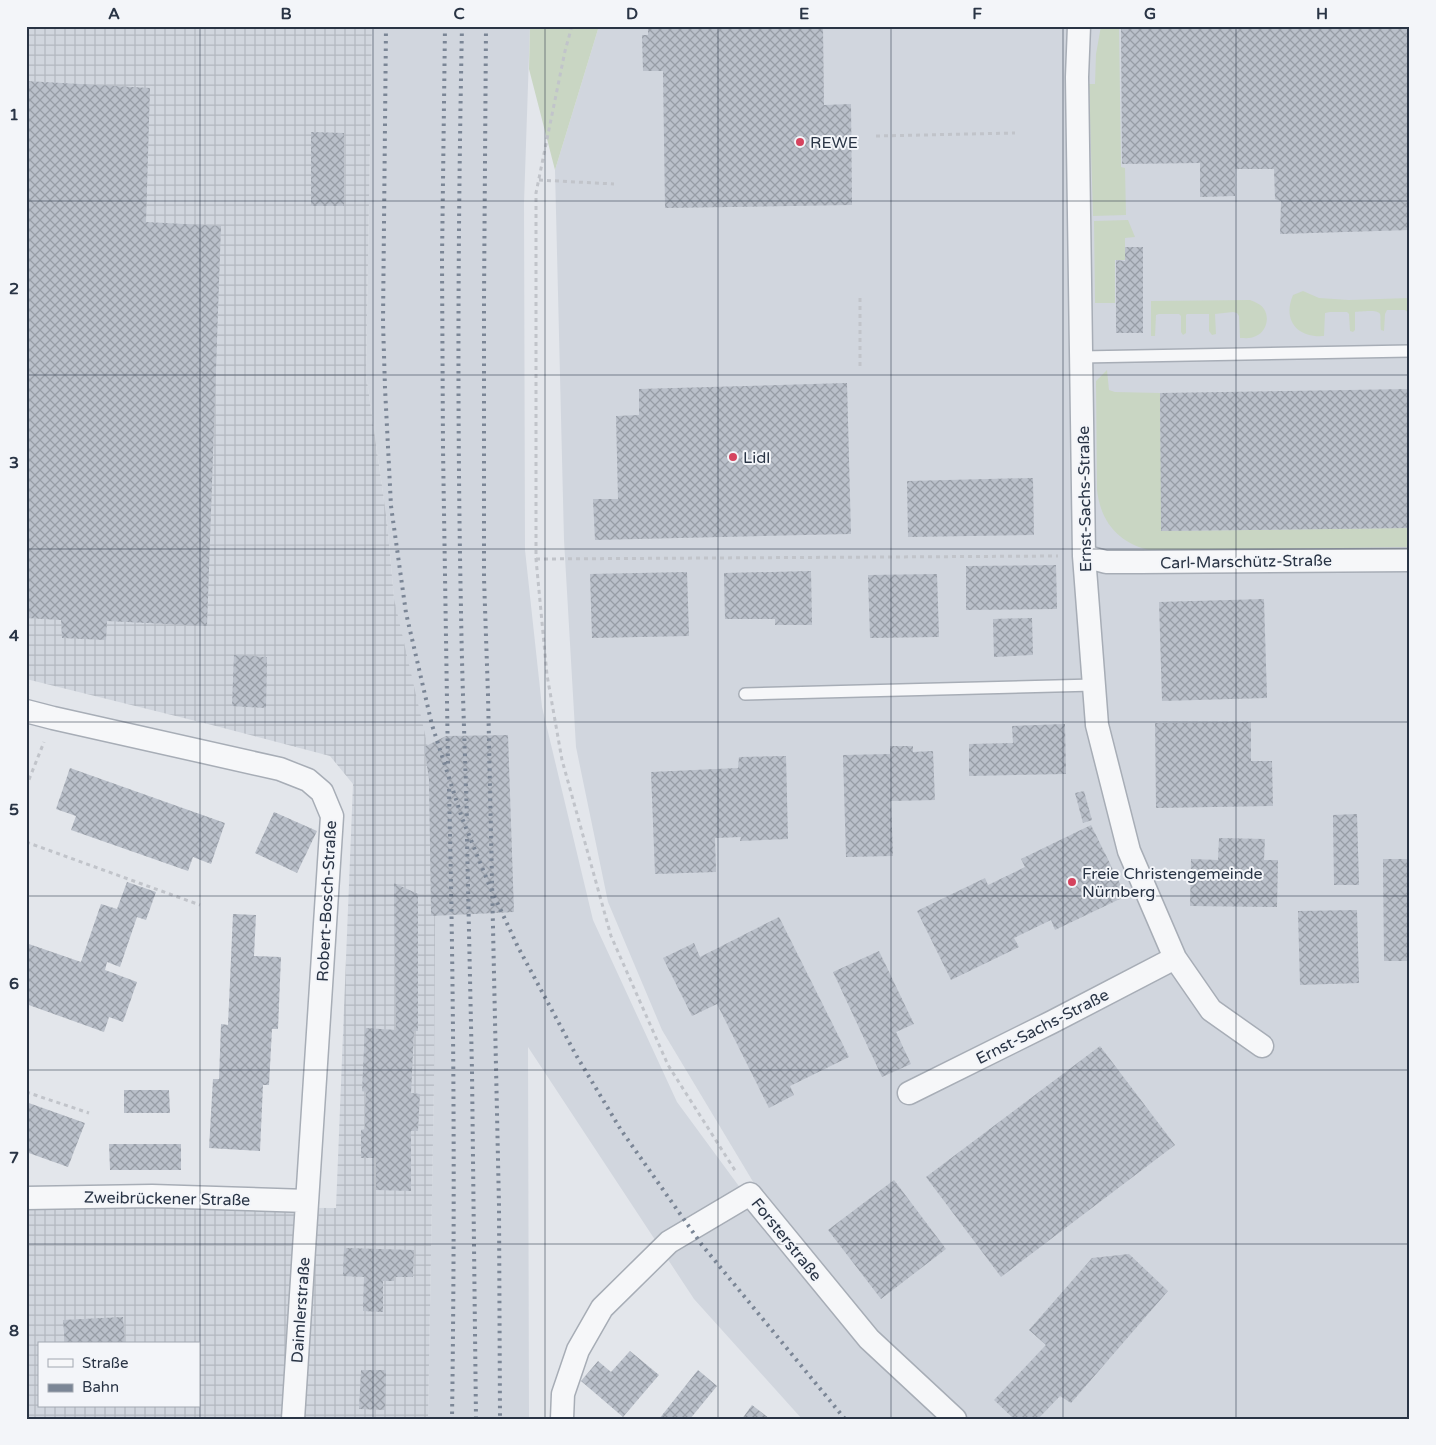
<svg xmlns="http://www.w3.org/2000/svg" width="1436" height="1445" viewBox="0 0 1436 1445" font-family="'Varela Round',sans-serif">
<style>
.built{fill:#d1d6de}
.industrial{fill:url(#industrial-grid);fill-rule:evenodd}
.grass{fill:#c9d6c3}
.building{fill:url(#building-cross-hatch)}
.lines{fill:none;stroke-linecap:round;stroke-linejoin:round}
.lane-casing{stroke:#a7adb6;stroke-width:14}
.street-casing{stroke:#a7adb6;stroke-width:25}
.path{stroke:#c1c4ca;stroke-width:3;stroke-dasharray:4 4;stroke-linecap:butt}
.lane{stroke:#f6f7f9;stroke-width:11}
.street{stroke:#f6f7f9;stroke-width:22}
.rail{stroke:#7b8696;stroke-width:4;stroke-dasharray:2.5 5;stroke-linecap:butt}
.grid{fill:none;stroke:#293445;stroke-width:1;stroke-opacity:0.55}
.poi-dot{fill:#d5435e;stroke:#f3f5f9;stroke-width:2}
.labels{text-anchor:middle;stroke-width:4;stroke-linejoin:round;paint-order:stroke}
.poi-label{font-size:16px;fill:#293445;stroke:#f3f5f9;text-anchor:start}
.street-label{font-size:16px;fill:#293445;stroke:#f3f5f9}
.neatline{fill:none;stroke:#293445;stroke-width:2}
.grid-label{font-size:16px;text-anchor:middle;font-weight:bold;fill:#293445}
</style>
<defs>
<pattern id="industrial-grid" width="8" height="8" patternUnits="userSpaceOnUse" patternTransform="scale(1.25)"><rect width="8" height="8" fill="#d1d6de"/><path d="M0 4h8M4 0v8" fill="none" stroke="#b3b8c0"/></pattern>
<pattern id="building-cross-hatch" width="8" height="8" patternUnits="userSpaceOnUse" patternTransform="scale(1.25)"><rect width="8" height="8" fill="#bac0ca"/><path d="M0 0l8 8M0 8l8-8" fill="none" stroke="#979da6"/></pattern>
</defs>
<rect width="100%" height="100%" fill="#e3e6eb"/>
<path class="built" d="M372,26H530L524,203L525,550L542,707L593,920L677,1102L819,1295L764,1200L662,1030L608,902L576,747L564,540L555,170L599,26H1410V1419H802L694,1299L528,1047L529,1419H428L434,1083L394,599L387,521L366,374Z"/>
<path class="industrial" d="M26,26H372L366,374L387,521L394,599L436,782L434,1083L428,1419H26V1207L336,1208L353,784L330,756L208,724L26,679ZM39,1344H199V1406H39Z"/>
<path class="grass" d="M530,26H599L555,170L529,69Z
M1101,26H1119L1121,167L1125,168L1126,215L1093,216L1089,84H1095L1096,54Z
M1128,220L1135,237L1125,238V260H1115V303H1095L1094,221Z
M1303,291L1319,298L1349,300L1410,298V314L1405,310H1387L1385,314L1384,331L1381,330C1380,325 1381,317 1380,314C1377,309 1360,312 1355,312V330L1353,332L1350,331L1349,314L1347,312H1330L1325,313L1324,336C1298,338 1282,321 1293,295Z
M1250,300C1255,302 1261,304 1264,309C1270,318 1266,332 1256,336C1251,339 1245,338 1240,338L1239,316L1237,313L1233,312L1215,314L1216,334L1212,335L1209,331V314H1187L1186,315V333L1183,335L1181,332V316L1179,314H1159L1156,315L1155,336H1151V301Z
M1107,370L1109,390L1115,392L1160,393L1162,531L1410,528V547L1153,551C1120,544 1101,524 1097,490L1096,381Z"/>
<path class="building" d="M648,26H823L824,105L851,104L852,205L665,208L663,71H643L642,35H648Z
M1121,26H1410V230L1280,234L1281,201L1275,199L1274,169H1235V196L1200,197V163L1122,164Z
M26,81L150,88L146,222L221,226L207,626L107,621L106,640L62,638L61,620L26,618Z
M311,132L344,133V206H311Z
M1125,247H1143V333H1116V260L1125,261Z
M847,383L851,534L595,540L593,499H618L616,416L639,415V389Z
M1410,389V528L1161,531L1160,393Z
M1033,478L1034,535L908,537L907,481Z
M1056,565L1057,609L966,610V566Z
M811,571L812,625H775V619H725L724,573Z
M687,572L689,636L592,638L590,574Z
M937,574L939,637L870,638L868,575Z
M1264,599L1267,698L1162,701L1159,602Z
M1032,618L1033,655L994,657L993,619Z
M234,655L267,657L266,708L232,706Z
M1251,722V761H1272L1273,806L1156,808L1155,723Z
M1065,724L1066,774L969,776V744L1013,743L1012,726Z
M508,735L514,912L431,916L429,779L424,747L446,736Z
M890,746H913V752L933,751L935,800L891,801L893,856L846,857L843,755L890,754Z
M786,756L788,839L740,841L741,837L715,838L716,872L655,874L651,772L738,768L739,757Z
M70,768L225,823L211,864L193,857L188,871L71,830L76,816L56,809Z
M1084,791L1092,820L1083,823L1075,793Z
M274,812L317,831L297,873L255,853Z
M1357,814L1359,885H1334L1333,815Z
M1091,825L1126,896L1055,930L1051,920L1014,938L1019,947L951,980L917,911L985,878L988,885L1025,867L1021,859Z
M1219,838L1265,839L1264,860H1278L1277,907L1190,906L1191,859L1218,860Z
M1383,859H1410V961H1384Z
M127,882L156,892L146,920L137,917L120,967L107,962L105,970L137,982L123,1022L109,1017L104,1032L26,1004V943L81,962L101,904L117,909Z
M394,883L418,894V1031H414L411,1093L420,1094L418,1131H411V1191L376,1190V1158H361V1130L365,1129V1110L366,1092L362,1091L365,1028L396,1030Z
M1357,910L1359,983L1300,985L1298,911Z
M233,914L256,915L254,956L281,957L278,1029H272L269,1085H263L260,1151L209,1148L213,1079H219L221,1024L228,1025Z
M779,917L849,1057L790,1086L794,1095L769,1108L717,1004L692,1016L663,958L694,943L700,957Z
M879,951L914,1024L896,1032L911,1064L882,1077L833,972Z
M1100,1046L1175,1145L1001,1277L926,1177Z
M124,1090H169L170,1113H124Z
M26,1102L85,1123L68,1167L26,1152Z
M109,1144H181V1170H110Z
M894,1180L946,1249L881,1299L828,1230Z
M344,1248L414,1250L413,1277H394V1281H383V1312L363,1311L364,1277L343,1276Z
M1129,1254L1168,1291L1071,1403L1060,1396L1038,1419H1014L994,1400L1046,1345L1029,1330L1092,1258Z
M123,1317L125,1344H65L63,1320Z
M630,1351L659,1375L623,1417L581,1381L598,1361L611,1372Z
M361,1370H386L385,1410L359,1409Z
M698,1370L717,1386L690,1419H659Z
M752,1405L770,1419H742Z"/>
<g class="lines">
<defs>
<path id="lane" d="M1081,357L1410,351
M745,694L1094,685"/>
<path id="street" d="M1084,556L1106,562H1140L1410,560
M26,711L53,718L280,769L308,780L322,792L332,816L293,1419
M1175,958L1211,1010L1262,1046
M909,1093L1052,1022L1175,958L1129,851L1097,725L1084,556L1077,77L1079,26
M26,1198L152,1196L307,1201
M562,1419L563,1394L578,1350L602,1308L669,1242L750,1194L869,1339L955,1419"/>
</defs>
<use href="#lane" class="lane-casing"/>
<use href="#street" class="street-casing"/>
<path class="path" d="M572,26L565,51L536,193V559L547,675L562,760L611,936L668,1065L736,1172
M876,136L1015,133
M539,180L614,184
M860,298V370
M536,559L1058,556
M26,787L44,742
M26,842L200,905
M26,1092L89,1113"/>
<use href="#lane" class="lane"/>
<use href="#street" class="street"/>
<path class="rail" d="M386,26L383,322L385,388L391,506L406,613L432,725L462,818L490,887L518,947L576,1055L621,1130L702,1245L845,1419
M445,26L442,259L443,449L448,764
M462,26C458,221 457,415 461,610C462,680 465,751 467,821
M486,26L484,299V578L488,695L499,1206L500,1419
M449,789C454,999 455,1209 452,1419
M467,839L472,1071L476,1419"/>
</g>
<path class="grid" d="M200,26V1419M373,26V1419M545,26V1419M718,26V1419M891,26V1419M1063,26V1419M1236,26V1419M26,201H1410M26,375H1410M26,549H1410M26,722H1410M26,896H1410M26,1070H1410M26,1244H1410"/>
<g class="poi-dot">
<circle cx="800" cy="142" r="5"/>
<circle cx="733" cy="457" r="5"/>
<circle cx="1072" cy="882" r="5"/>
</g>
<g class="labels">
<g class="poi-label">
<text x="810" y="148">REWE</text>
<text x="743" y="463">Lidl</text>
<text x="1082" y="879">Freie Christengemeinde<tspan x="1082" dy="18">Nürnberg</tspan></text>
</g>
<g class="street-label">
<text transform="translate(1084 499) rotate(-91)" y="6">Ernst-Sachs-Straße</text>
<text transform="translate(1246 561) rotate(-1)" y="6">Carl-Marschütz-Straße</text>
<text transform="translate(326 901) rotate(-87)" y="6">Robert-Bosch-Straße</text>
<text transform="translate(1042 1026) rotate(-27)" y="6">Ernst-Sachs-Straße</text>
<text transform="translate(167 1198) rotate(1)" y="6">Zweibrückener Straße</text>
<text transform="translate(787 1239) rotate(51)" y="6">Forsterstraße</text>
<text transform="translate(300 1310) rotate(-86)" y="6">Daimlerstraße</text>
</g>
</g>
<rect width="1436" height="1445" fill="none" stroke="#f3f5f9" stroke-width="55"/>
<rect x="38" y="1342" width="162" height="65" fill="#f3f5f9" stroke="#a2a8b1"/>
<rect x="48" y="1359" width="25" height="8" fill="#f6f7f9" stroke="#a2a8b1"/>
<text x="82" y="1368" font-size="15" fill="#293445">Straße</text>
<rect x="48" y="1384" width="25" height="8" fill="#7b8696" stroke="#a2a8b1"/>
<text x="82" y="1392" font-size="15" fill="#293445">Bahn</text>
<rect x="28" y="28" width="1380" height="1390" class="neatline"/>
<g class="grid-label">
<text x="114" y="19">A</text>
<text x="286" y="19">B</text>
<text x="459" y="19">C</text>
<text x="632" y="19">D</text>
<text x="804" y="19">E</text>
<text x="977" y="19">F</text>
<text x="1150" y="19">G</text>
<text x="1322" y="19">H</text>
<text x="14" y="120">1</text>
<text x="14" y="294">2</text>
<text x="14" y="468">3</text>
<text x="14" y="641">4</text>
<text x="14" y="815">5</text>
<text x="14" y="989">6</text>
<text x="14" y="1163">7</text>
<text x="14" y="1336">8</text>
</g>
</svg>
